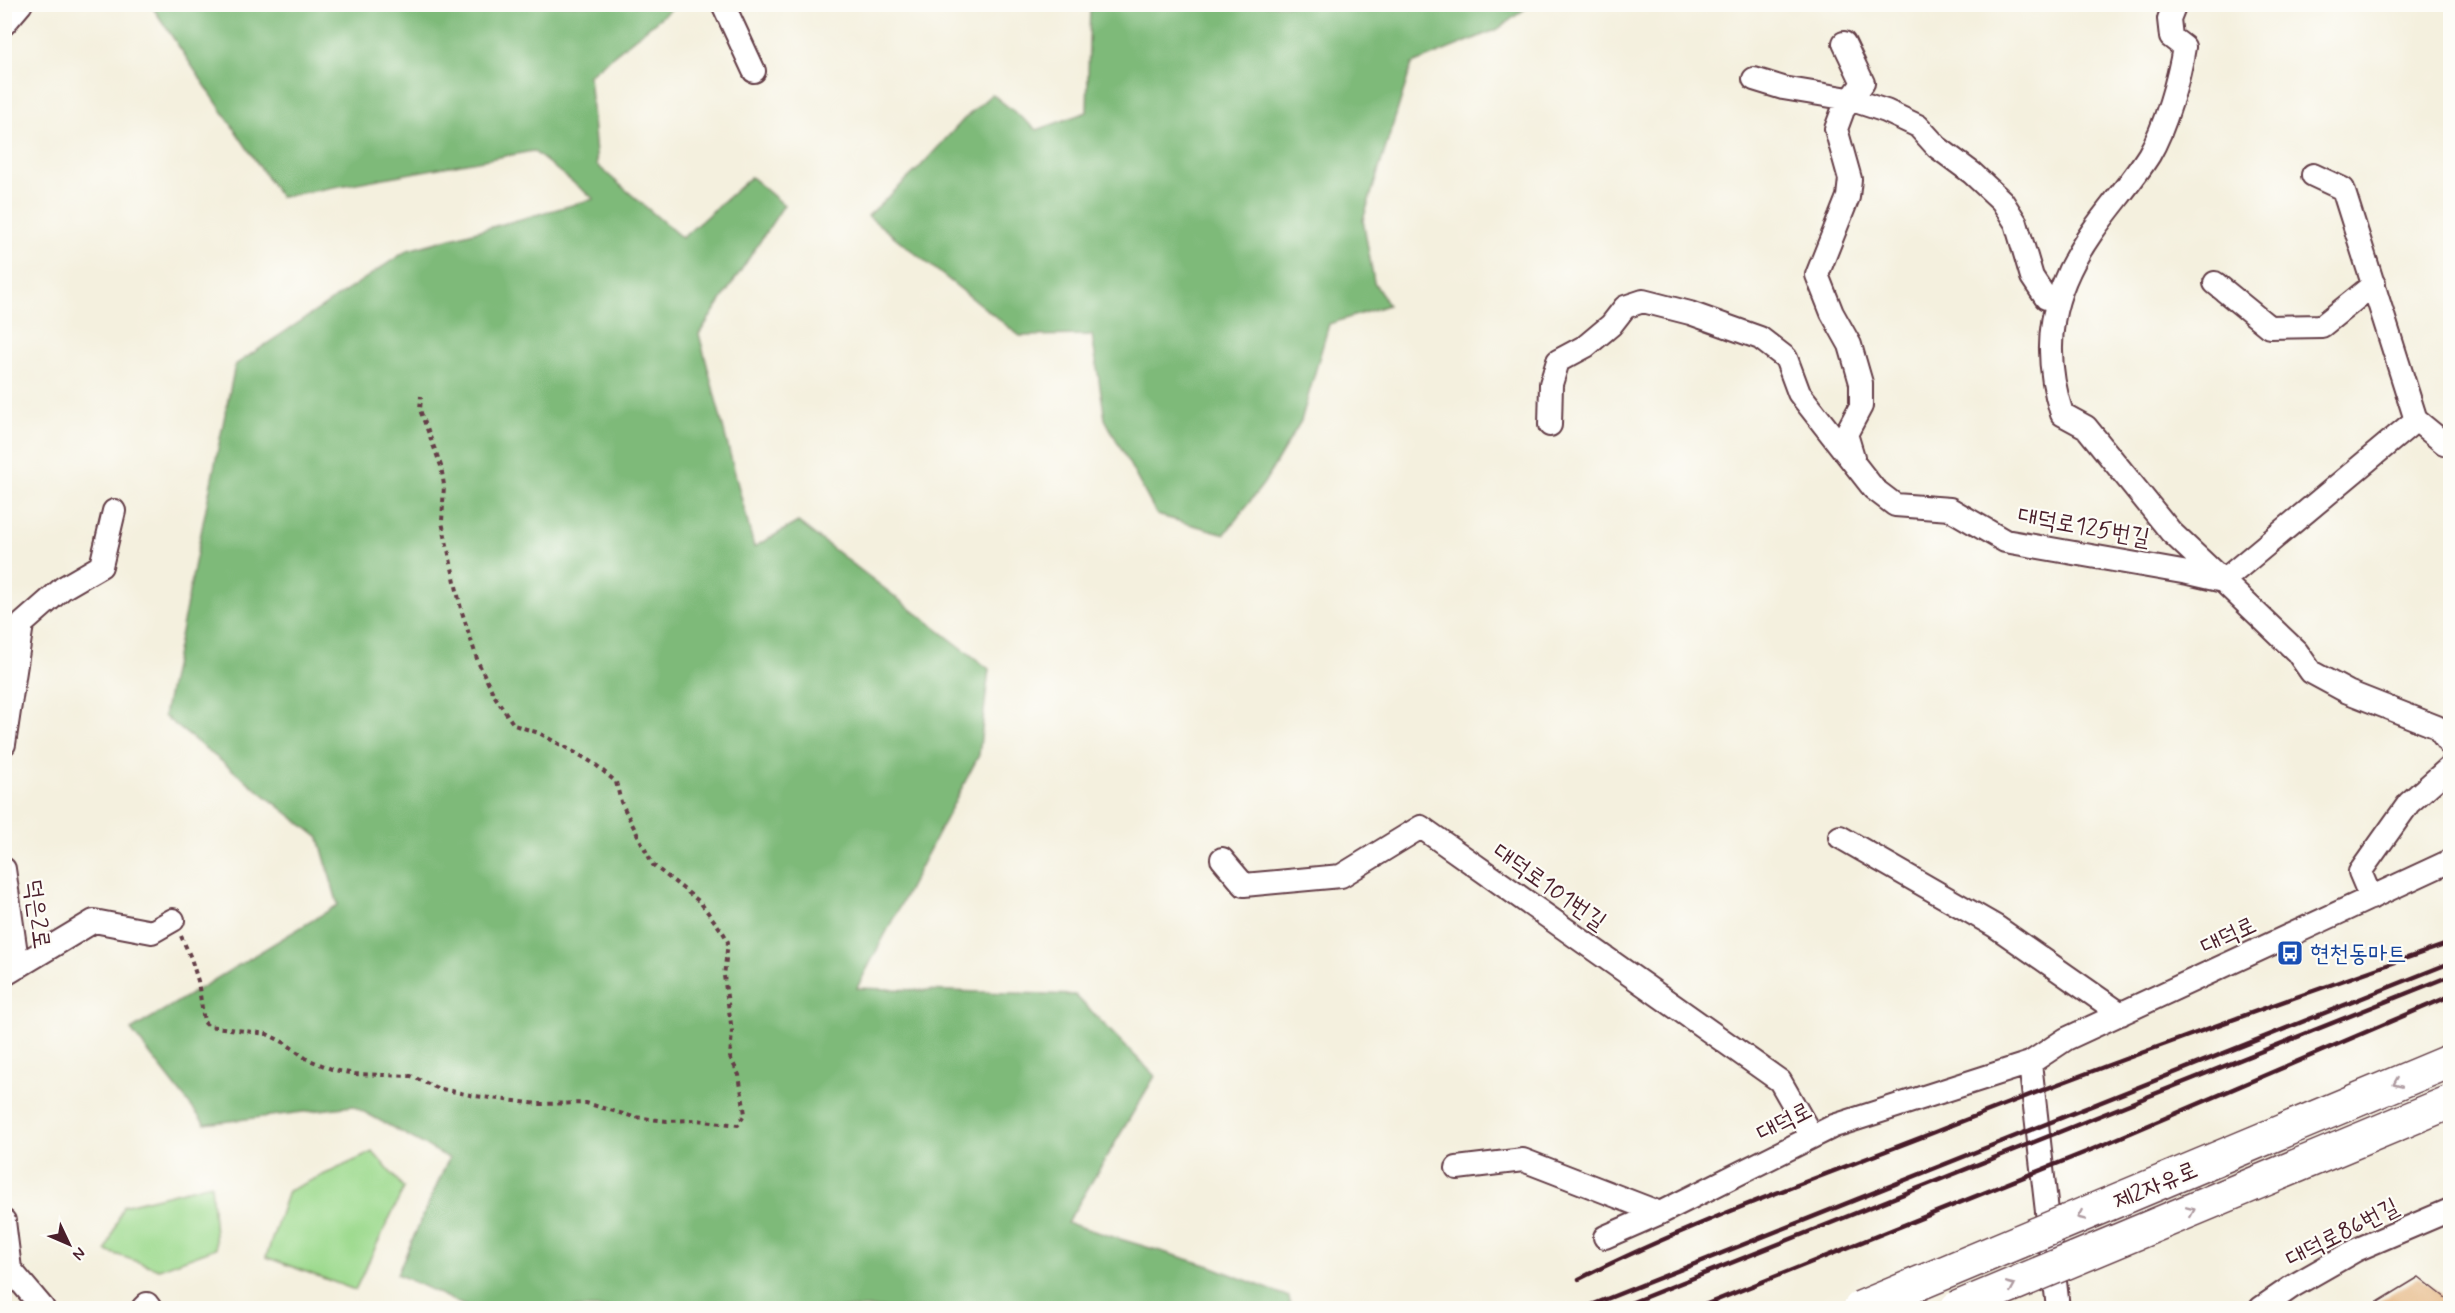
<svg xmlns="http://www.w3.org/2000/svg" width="2455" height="1313" viewBox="0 0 2455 1313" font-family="Mynerve,'Poor Story',sans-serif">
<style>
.green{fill:#9dda8e;stroke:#747c5c;stroke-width:1.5}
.forest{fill:#7eba79;stroke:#646c52;stroke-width:1.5}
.building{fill:#e2ae75}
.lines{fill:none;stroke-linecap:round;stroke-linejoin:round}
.minor-casing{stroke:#643e46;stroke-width:26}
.path{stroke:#643e46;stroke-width:4;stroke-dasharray:4.5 4.5;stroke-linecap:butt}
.minor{stroke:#fff;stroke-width:22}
.rail{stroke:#4a1f2b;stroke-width:4.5}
.highway-bridge-casing{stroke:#643e46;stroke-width:36;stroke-linecap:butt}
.highway-bridge{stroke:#fff;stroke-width:33}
.oneway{stroke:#ae9aa0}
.labels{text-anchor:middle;stroke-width:4.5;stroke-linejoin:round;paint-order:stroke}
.street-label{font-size:24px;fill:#4a1f2b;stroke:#fdfcf7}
.transit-label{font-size:24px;fill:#164399;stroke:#fdfcf7;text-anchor:start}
</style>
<rect width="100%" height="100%" fill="#fdfcf7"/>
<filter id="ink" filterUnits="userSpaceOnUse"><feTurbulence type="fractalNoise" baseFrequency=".0167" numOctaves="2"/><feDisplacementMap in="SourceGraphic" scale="12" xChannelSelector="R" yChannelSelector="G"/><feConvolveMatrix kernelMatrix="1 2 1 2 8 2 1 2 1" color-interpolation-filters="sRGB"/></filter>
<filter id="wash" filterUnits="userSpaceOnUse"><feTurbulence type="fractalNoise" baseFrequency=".008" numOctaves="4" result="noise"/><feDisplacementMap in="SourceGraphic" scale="24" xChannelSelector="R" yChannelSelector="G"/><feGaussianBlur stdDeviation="1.35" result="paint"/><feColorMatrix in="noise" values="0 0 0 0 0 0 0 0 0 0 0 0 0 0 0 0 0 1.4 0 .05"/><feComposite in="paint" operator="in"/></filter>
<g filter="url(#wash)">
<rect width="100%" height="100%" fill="#f4f0de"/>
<path class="green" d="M373,1152L404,1188L355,1290L266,1257L288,1191Z
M211,1184L216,1248L159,1269L106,1251L123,1206Z"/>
<path class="forest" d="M151,5H676L589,75L597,165L682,238L751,177L784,205L699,334L754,547L798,522L989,669L979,755L857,988L1075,995L1155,1076L1067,1223L1210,1266L1289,1297L1291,1308H469L397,1274L449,1158L353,1106L205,1124L131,1030L338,905L319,838L164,716L235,365L408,250L594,199L533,151L280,197Z
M1090,5H1530L1498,29L1412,64L1363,220L1374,282L1388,305L1329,324L1301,421L1264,483L1225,534L1157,515L1105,419L1092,335L1020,336L868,216L919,168L964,119L992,94L1037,130L1087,112Z"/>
<g id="blocks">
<path class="building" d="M2419,1277L2451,1302V1308H2368Z"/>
</g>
</g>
<g filter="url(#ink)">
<use href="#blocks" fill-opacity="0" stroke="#643e46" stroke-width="1.5"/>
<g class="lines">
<defs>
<path id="minor" d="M723,4L754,71
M2175,4L2169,19L2171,37L2184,47C2179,79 2165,128 2149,155C2132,182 2110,206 2092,232C2051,291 2040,346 2062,414L2086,427L2171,532L2223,581L2416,420
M4,24L21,4
M1844,43L1863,83L1843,110L1836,129L1850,179L1848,197L1817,275L1832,313L1850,345L1861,383V406L1846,434L1853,457
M1754,79L1783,88L1849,99L1886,111L1918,126L1937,147L1972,173L2002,201L2016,223L2032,277L2046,298L2057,301
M2313,175L2343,189L2416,420L2444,443L2450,445
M2215,283L2269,327L2322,326L2374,284
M1550,425L1551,384L1558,361L1586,346L1611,325L1625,307L1643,301L1690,313L1760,338L1786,358L1799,393L1874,489L1895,505L1950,509L2005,541L2188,573L2223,581L2297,652L2311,672L2348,692L2437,727L2450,745
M4,744L22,624L63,588L101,566L114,511
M1840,837L1995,926L2121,1014
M1222,859L1244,885L1341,876L1421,827L1780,1081L1812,1137
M4,869L18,967
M2371,898L2360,872L2409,803L2450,767
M4,975L94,921L152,932L173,920
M1457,1168L1523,1160L1660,1213
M4,1221L10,1269
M1605,1237L1660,1213L1834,1126L2030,1063
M4,1266L10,1269L43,1308
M143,1308L147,1304L150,1308
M2058,1308L2030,1063L2066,1039L2450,861
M2261,1308L2293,1286L2356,1250L2450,1210"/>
</defs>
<use href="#minor" class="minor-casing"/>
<path class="path" d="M181,936L191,958L198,981L204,1022L208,1026L267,1034L285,1043L307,1059L334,1070L355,1074L411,1076L437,1088L475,1096L538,1104L586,1103L634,1117L667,1121L696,1120L738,1125L745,1114L739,1075L730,1057L732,1031L724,976L728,942L724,934L700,902L653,865L621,802L616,782L596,765L583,757L539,733L514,725L494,695L478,662L461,609L442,522L444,485L441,466L420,410L421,396"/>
<use href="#minor" class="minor"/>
<path class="rail" d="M1579,1279C1694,1221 1815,1179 1935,1132C2105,1064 2278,1003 2450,943
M1584,1308L2450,963
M1618,1308L2450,976
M1697,1308L2086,1152L2450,996"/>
<defs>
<path id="highway-bridge" d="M1860,1308L2450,1061
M1957,1308L2450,1102"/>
</defs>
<use href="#highway-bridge" class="highway-bridge-casing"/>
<use href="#highway-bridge" class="highway-bridge"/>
</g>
<defs><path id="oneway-chevron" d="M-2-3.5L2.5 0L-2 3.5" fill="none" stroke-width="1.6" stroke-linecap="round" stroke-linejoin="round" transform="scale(1.5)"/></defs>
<g class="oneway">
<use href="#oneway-chevron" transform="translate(2397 1083) rotate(157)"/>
<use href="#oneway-chevron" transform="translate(2191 1211) rotate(-23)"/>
<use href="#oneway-chevron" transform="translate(2081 1216) rotate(157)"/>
<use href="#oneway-chevron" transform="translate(2011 1286) rotate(-23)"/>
</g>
</g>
<defs>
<symbol id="bus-square" viewBox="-11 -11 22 22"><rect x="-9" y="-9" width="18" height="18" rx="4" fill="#1a4fb4" stroke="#fdfcf7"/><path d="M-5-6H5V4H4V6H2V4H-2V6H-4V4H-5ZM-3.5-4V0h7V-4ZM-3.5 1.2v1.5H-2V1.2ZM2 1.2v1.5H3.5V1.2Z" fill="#fff"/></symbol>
</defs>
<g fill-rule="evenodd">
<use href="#bus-square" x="2275" y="938" width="30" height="30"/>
</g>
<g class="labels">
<g class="street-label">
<text transform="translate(2084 526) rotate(10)" y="8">대덕로125번길</text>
<text transform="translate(1550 886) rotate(35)" y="8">대덕로101번길</text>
<text transform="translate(38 914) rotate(82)" y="8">덕은2로</text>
<text transform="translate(2228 935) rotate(-25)" y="8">대덕로</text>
<text transform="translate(1784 1121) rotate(-27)" y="8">대덕로</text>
<text transform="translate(2155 1185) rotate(-23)" y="8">제2자유로</text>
<text transform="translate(2342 1232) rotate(-27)" y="8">대덕로86번길</text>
</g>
<g class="transit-label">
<text x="2310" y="961">현천동마트</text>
</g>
</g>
<rect width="2455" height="1313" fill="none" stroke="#fdfcf7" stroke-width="24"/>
<g transform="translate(69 1244) rotate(134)" stroke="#fdfcf7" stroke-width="4.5" paint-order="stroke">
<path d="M0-4.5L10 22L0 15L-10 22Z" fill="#4a1f2b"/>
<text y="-9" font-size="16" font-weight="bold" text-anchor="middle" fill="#4a1f2b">N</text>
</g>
</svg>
